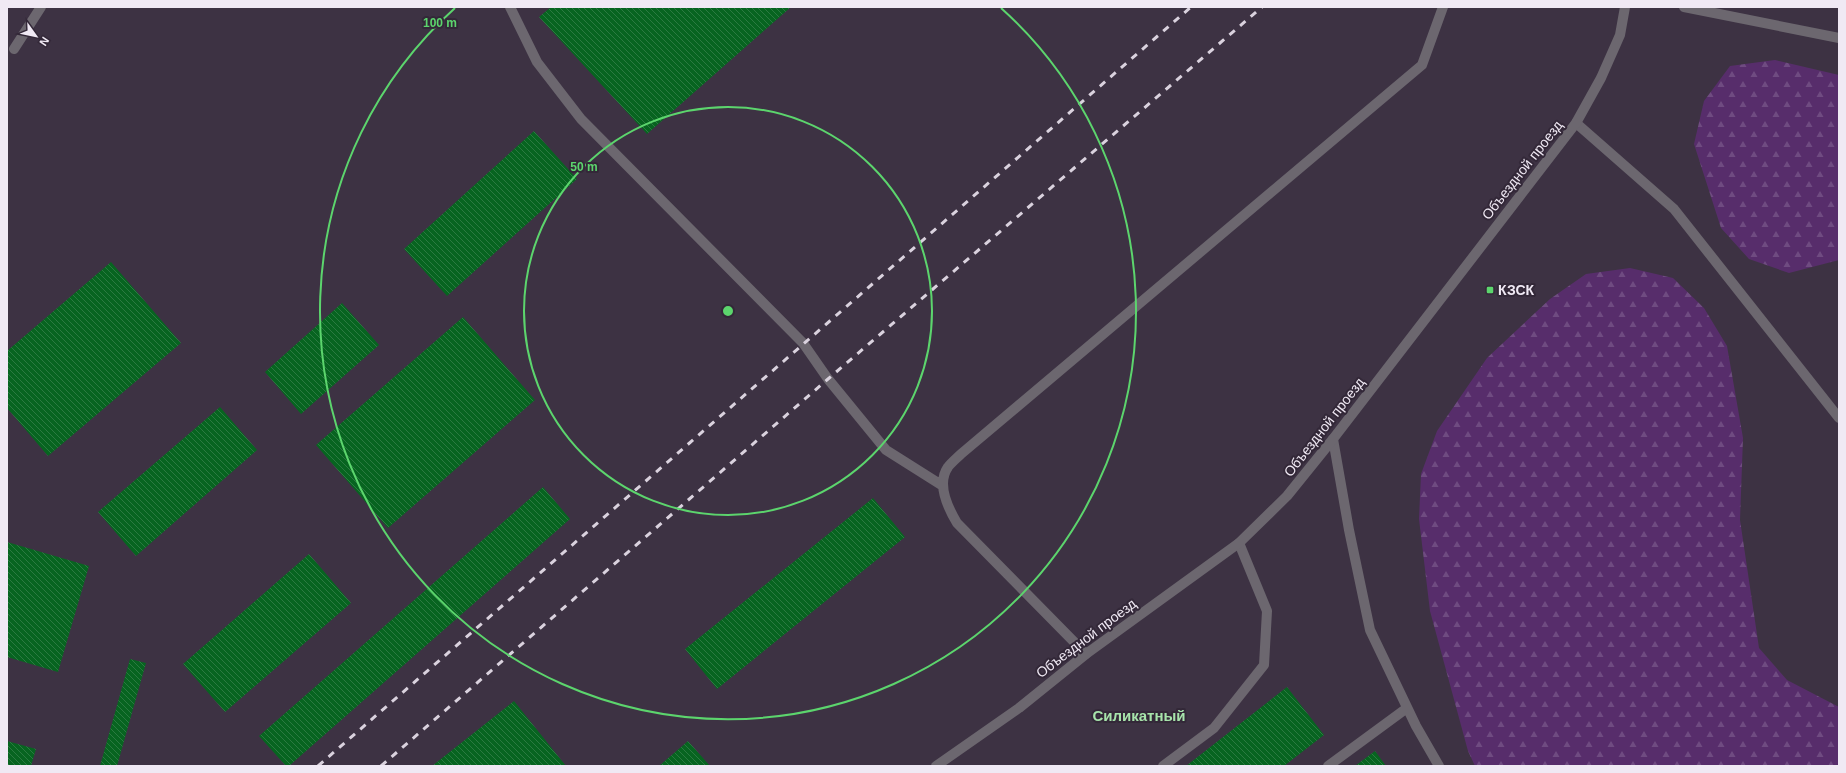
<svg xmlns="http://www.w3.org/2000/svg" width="1846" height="773" viewBox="0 0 1846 773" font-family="Arial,sans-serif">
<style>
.forest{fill:url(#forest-firs)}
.building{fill:url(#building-back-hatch)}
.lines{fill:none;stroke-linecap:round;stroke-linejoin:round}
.lane{stroke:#6c676f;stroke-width:10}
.street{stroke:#6c676f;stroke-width:10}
.rail{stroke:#dad2de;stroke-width:3;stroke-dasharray:7 7;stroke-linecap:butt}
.ring{fill:none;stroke:#5cd56d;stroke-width:2}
.poi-dot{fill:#5cd56d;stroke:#332838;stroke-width:1.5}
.labels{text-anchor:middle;stroke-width:4;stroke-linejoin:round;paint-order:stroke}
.street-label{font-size:14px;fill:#f0e9f4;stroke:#332838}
.poi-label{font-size:14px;font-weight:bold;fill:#f0e9f4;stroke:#332838;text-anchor:start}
.neighbourhood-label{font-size:15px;font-weight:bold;fill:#a7e4ab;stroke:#332838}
.centre{fill:#5cd56d;stroke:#332838;stroke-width:2}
.ring-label{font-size:12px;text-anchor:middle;font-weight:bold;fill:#5cd56d;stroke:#332838;stroke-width:4;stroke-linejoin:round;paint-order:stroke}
</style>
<defs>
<pattern id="forest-firs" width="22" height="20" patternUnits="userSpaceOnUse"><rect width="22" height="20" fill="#572d6b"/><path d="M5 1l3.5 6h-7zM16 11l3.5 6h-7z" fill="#6f4b81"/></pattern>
<pattern id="building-back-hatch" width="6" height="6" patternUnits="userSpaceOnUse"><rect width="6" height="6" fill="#076420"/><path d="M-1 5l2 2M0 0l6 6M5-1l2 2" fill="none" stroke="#2b7a41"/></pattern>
</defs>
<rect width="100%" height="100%" fill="#3d3243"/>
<path class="forest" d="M1775,60L1839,75V260L1789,273L1749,259L1721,228L1694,144L1704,101L1730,66Z
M1630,268L1673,278L1704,308L1727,346L1743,438L1740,520L1759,648L1787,680L1839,707V766H1475L1468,751L1430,611L1419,519L1421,474L1437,431L1487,358L1550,299L1586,274Z"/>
<path class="building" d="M551,7H791L647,134L539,17Z
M534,131L577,179L447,296L404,249Z
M111,262L181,343L48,456L7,408V351Z
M342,303L379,345L301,414L265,372Z
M463,317L535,400L388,528L316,445Z
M220,407L257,450L136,556L98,512Z
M543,487L570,519L289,766H286L259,736Z
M873,498L905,537L717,689L685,649Z
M7,542L89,566L58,672L7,657Z
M309,554L351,603L225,712L183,664Z
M130,659L146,663L117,766H100Z
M1287,687L1324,735L1284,766H1186Z
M514,701L566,766H432Z
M7,741L36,749L31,766H7Z
M688,741L710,766H659Z
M1375,751L1386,766H1355Z"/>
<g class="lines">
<path class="lane" d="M510,7L537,62L581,119L803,343L828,379L886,450L943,486
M14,49L41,7
M1576,123L1674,209L1839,418
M1333,439L1349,530L1370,630L1416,726L1439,766
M1086,654L957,523C948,508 936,484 948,467C952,462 957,458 961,454L1422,65L1443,7
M1163,766L1214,728L1264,665L1267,611L1239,543
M1328,766L1407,708"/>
<path class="street" d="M1684,7L1839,38
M936,766L1019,708L1086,654L1239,543L1287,496L1333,439L1576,123L1601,78L1620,35L1625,7"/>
<path class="rail" d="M318,766L1191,7
M381,766L828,379L1262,7"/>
</g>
<g class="ring">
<circle cx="728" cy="311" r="204"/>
<path d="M1001 8A408 408 0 1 1 455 8"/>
</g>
<rect class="poi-dot" x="1486" y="286" width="8" height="8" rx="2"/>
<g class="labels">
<g class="street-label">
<text transform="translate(1522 170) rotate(-52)" y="5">Объездной проезд</text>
<text transform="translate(1324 427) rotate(-52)" y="5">Объездной проезд</text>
<text transform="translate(1086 638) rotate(-37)" y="5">Объездной проезд</text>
</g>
<g class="poi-label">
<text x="1498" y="295">КЗСК</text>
</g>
<g class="neighbourhood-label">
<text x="1139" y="721">Силикатный</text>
</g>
</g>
<circle cx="728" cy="311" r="6" class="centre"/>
<g class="ring-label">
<text x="440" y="27">100 m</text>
<text x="584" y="171">50 m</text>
</g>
<rect width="1846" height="773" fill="none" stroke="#f0e9f4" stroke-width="16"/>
<g transform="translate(36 36) rotate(123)" stroke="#332838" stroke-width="3" paint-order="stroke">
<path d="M0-3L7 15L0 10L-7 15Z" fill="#f0e9f4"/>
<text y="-6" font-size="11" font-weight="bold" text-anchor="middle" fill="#f0e9f4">N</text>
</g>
</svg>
